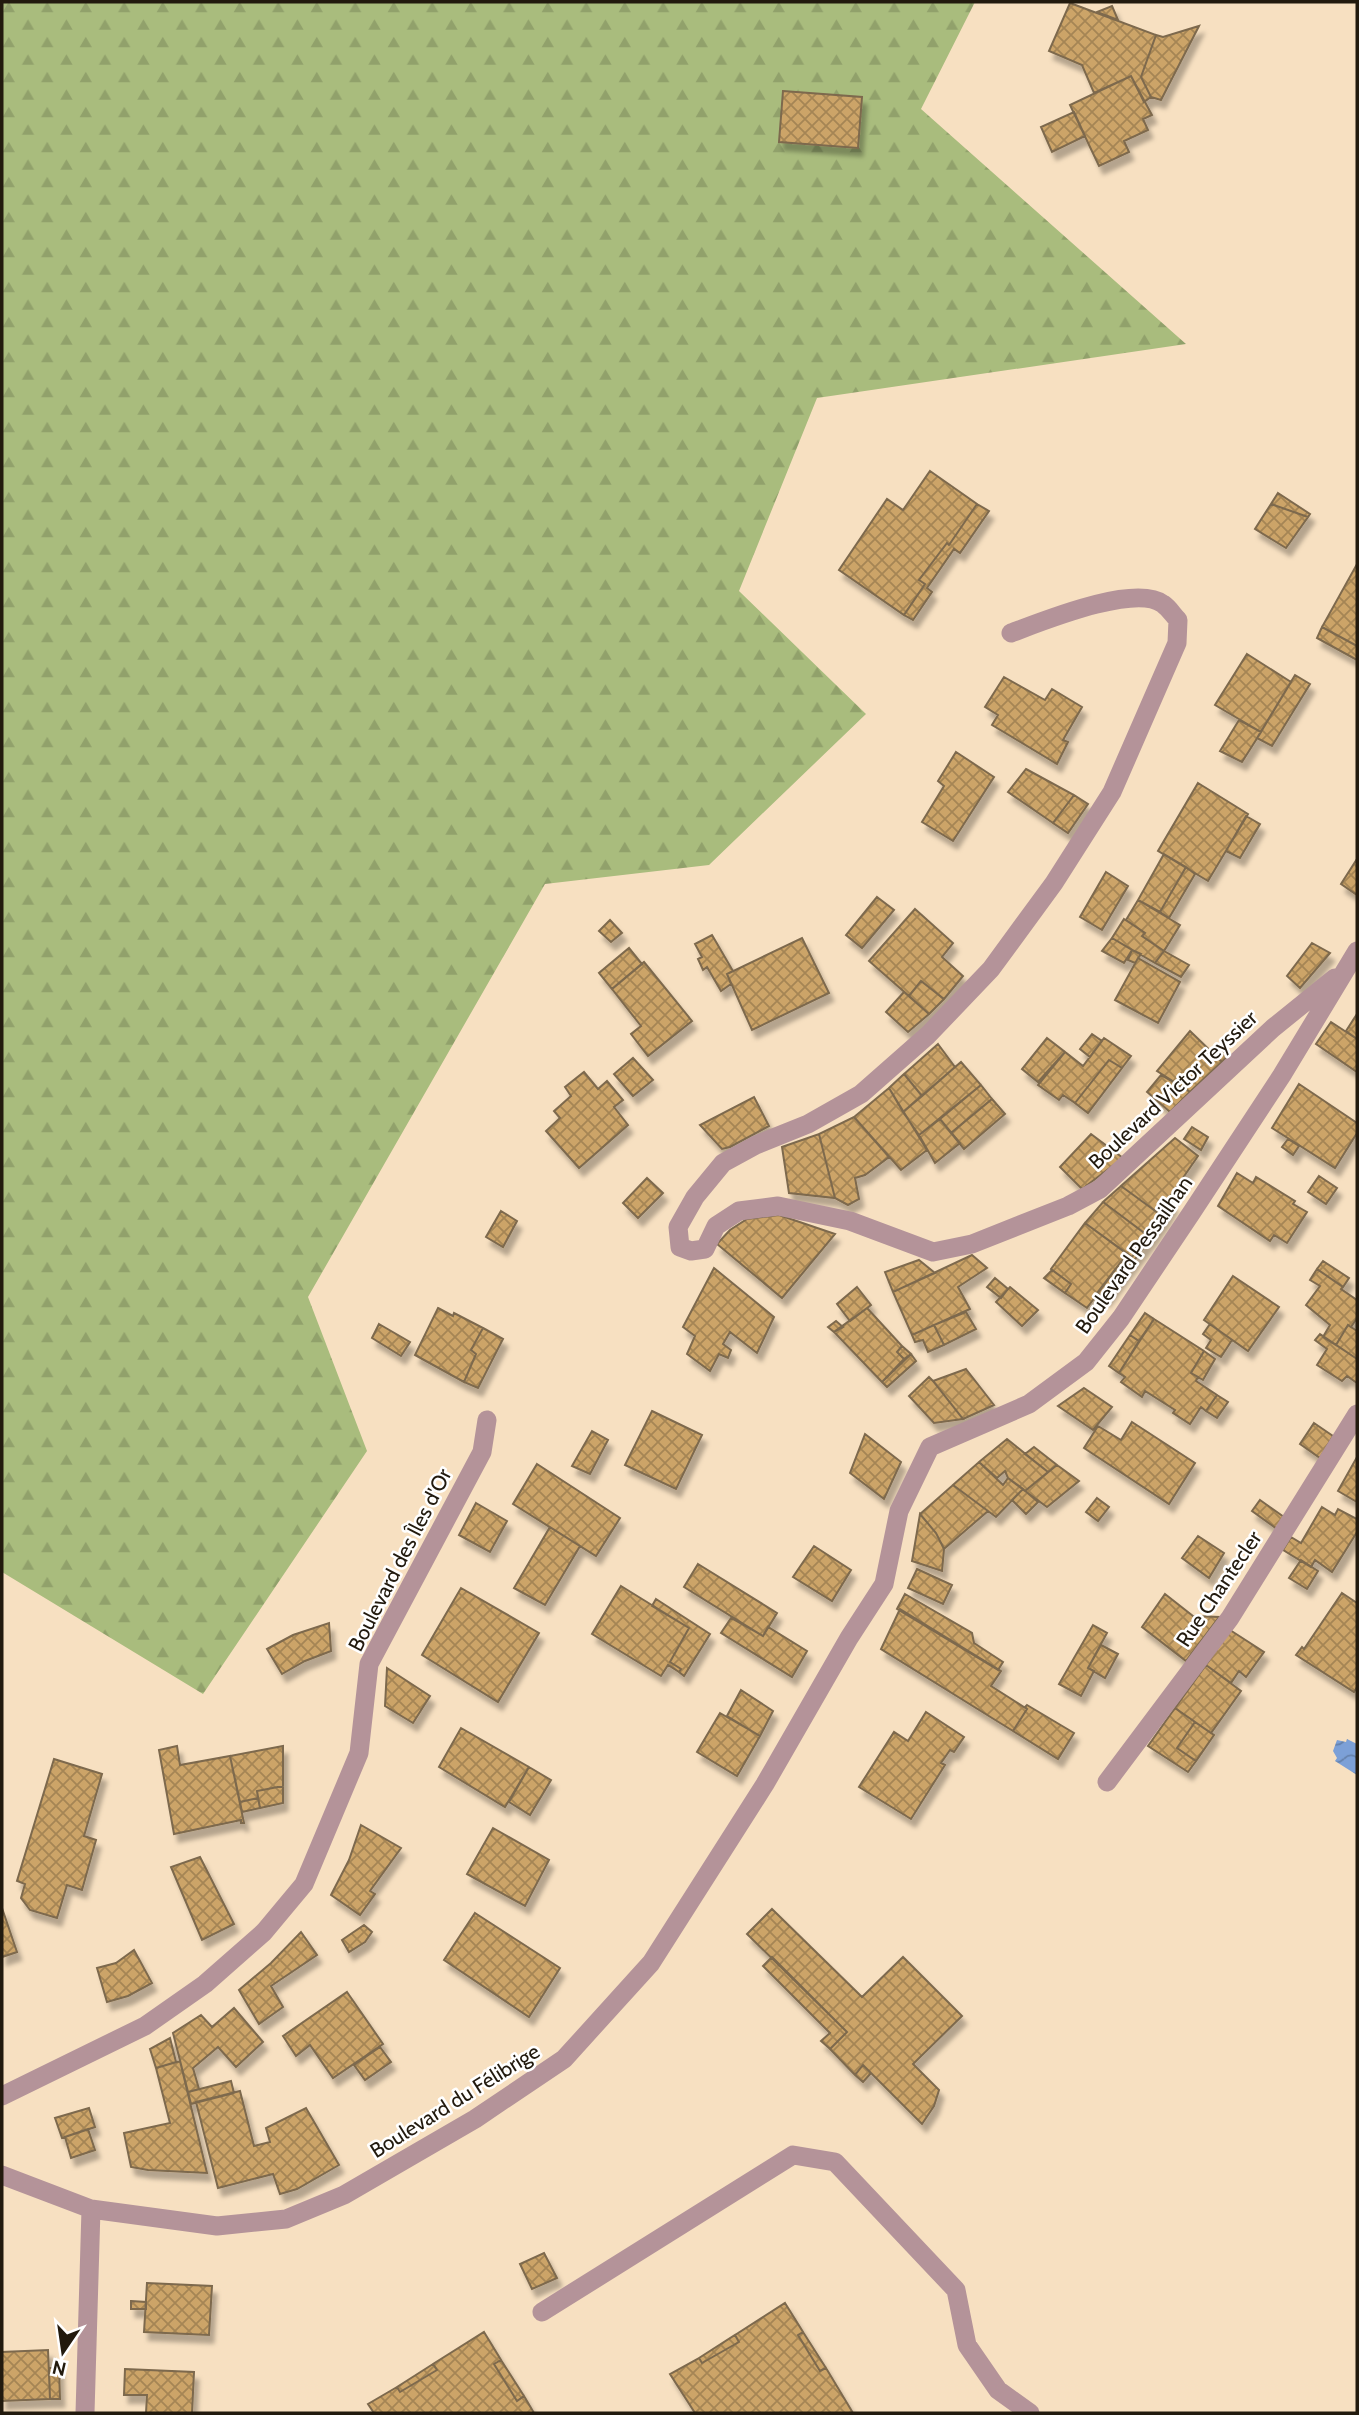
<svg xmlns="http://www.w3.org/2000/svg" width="1359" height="2415" viewBox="0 0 1359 2415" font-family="Cabin,sans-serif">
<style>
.forest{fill:url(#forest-firs)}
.water{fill:url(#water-waves)}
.building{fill:url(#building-cross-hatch);stroke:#7d694d;stroke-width:2;filter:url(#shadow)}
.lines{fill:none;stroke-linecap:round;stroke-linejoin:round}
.minor{stroke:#b49399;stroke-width:19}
.labels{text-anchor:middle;stroke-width:5;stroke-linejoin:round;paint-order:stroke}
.street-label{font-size:21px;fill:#221a0e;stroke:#fff}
</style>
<defs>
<pattern id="forest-firs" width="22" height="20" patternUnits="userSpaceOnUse" patternTransform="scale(1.75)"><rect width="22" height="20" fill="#a9bc7d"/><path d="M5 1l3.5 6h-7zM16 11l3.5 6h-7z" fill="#91a16b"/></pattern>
<pattern id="water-waves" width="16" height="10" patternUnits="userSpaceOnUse" patternTransform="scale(1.75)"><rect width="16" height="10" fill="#7ca0d7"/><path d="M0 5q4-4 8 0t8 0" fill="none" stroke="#6582ad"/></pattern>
<pattern id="building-cross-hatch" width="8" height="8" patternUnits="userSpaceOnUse" patternTransform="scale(1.75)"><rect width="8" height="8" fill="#cca468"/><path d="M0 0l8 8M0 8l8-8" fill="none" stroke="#a58554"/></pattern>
<filter id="shadow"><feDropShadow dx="4.5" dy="8" stdDeviation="2" flood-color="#0004"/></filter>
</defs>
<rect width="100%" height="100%" fill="#f7e0c1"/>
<path class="forest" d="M2,2H975L921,109L1186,344L817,398L739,591L866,714L709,865L545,884L308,1297L367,1451L203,1694L2,1572Z"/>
<path class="water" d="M1347,1739L1357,1744V1775L1335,1761L1337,1758L1333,1751L1337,1740L1346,1742Z"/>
<path class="building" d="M1070,3L1156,35L1141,77L1151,97L1144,102L1131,76L1094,93L1082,65L1049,51Z
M1112,6L1118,20L1097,12Z
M1199,26L1161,100L1151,97L1141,77L1156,35L1163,37Z
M1131,76L1152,115L1143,119L1148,130L1124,141L1129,152L1099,166L1070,105Z
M783,91L862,97L858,148L779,142Z
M1074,112L1085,136L1052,152L1041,127Z
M930,471L977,504L949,545L947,543L919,580L925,584L904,615L839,570L887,499L903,510Z
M1278,493L1310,514L1308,517L1271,504Z
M977,504L989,511L960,553L954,549L927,588L932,592L913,620L904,615L925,584L919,580L947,543L949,545Z
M1271,504L1308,517L1286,548L1255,529Z
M1357,564V646L1322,627Z
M1322,627L1357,646V660L1317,638Z
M1247,654L1291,682L1261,732L1215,705Z
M1295,675L1310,684L1272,746L1257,738Z
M1004,677L1045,700L1052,689L1082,707L1063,740L1068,742L1057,764L992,725L998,715L985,707Z
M1239,720L1261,732L1242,762L1220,751Z
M956,752L994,777L953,841L922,822L944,786L938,781Z
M1026,769L1074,795L1053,823L1008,792Z
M1198,783L1248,814L1208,881L1158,851Z
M1074,795L1088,804L1068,833L1053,823Z
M1246,816L1260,824L1240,858L1226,851Z
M1164,854L1186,867L1160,912L1138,900Z
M1357,859V895L1341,884Z
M1186,867L1195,874L1169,918L1160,912Z
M1106,872L1128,886L1102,930L1080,917Z
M877,897L894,910L862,948L846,935Z
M1138,900L1180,925L1164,951L1142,936L1145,933L1126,920Z
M915,909L953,943L942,957L963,976L944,999L921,981L909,996L869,961Z
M1124,919L1145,933L1142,936L1164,951L1155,963L1112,938Z
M610,920L622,933L611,942L599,931Z
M712,935L733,971L727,974L731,984L721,991L707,967L703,970L698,959L702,957L695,944Z
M802,938L829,993L752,1030L727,974Z
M1112,938L1132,950L1124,963L1102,951Z
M1312,943L1330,953L1300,988L1287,976Z
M629,948L642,964L612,989L599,973Z
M1132,950L1141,954L1135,963L1128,960Z
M1164,951L1189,965L1181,977L1155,963Z
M1138,958L1180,982L1158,1023L1115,1000Z
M644,962L692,1021L648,1056L631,1034L641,1026L612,989Z
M921,981L944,999L929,1014L909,996Z
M904,992L929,1014L908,1032L886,1012Z
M1357,1014V1039L1346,1031Z
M1331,1022L1357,1039V1072L1316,1044Z
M1190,1031L1222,1062L1190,1092L1157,1071Z
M1092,1034L1102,1041L1090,1057L1080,1049Z
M1047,1038L1065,1052L1038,1082L1022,1069Z
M1104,1038L1131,1056L1122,1068L1109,1060L1075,1103L1063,1095L1059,1100L1038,1085L1065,1052L1083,1066Z
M938,1044L955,1067L922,1096L904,1074Z
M1219,1047L1228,1056L1222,1062L1213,1054Z
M633,1058L653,1080L633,1096L614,1074Z
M1109,1060L1122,1068L1088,1113L1075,1103Z
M961,1062L981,1085L919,1135L903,1112Z
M584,1072L598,1089L607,1081L623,1100L614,1107L628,1125L579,1168L546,1131L560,1118L554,1111L571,1096L565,1087Z
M904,1074L922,1096L903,1112L889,1088Z
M1161,1075L1190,1092L1170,1112L1147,1092Z
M1299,1084L1357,1123V1133L1335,1168L1272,1128Z
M981,1085L992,1099L951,1133L940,1119Z
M889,1088L927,1150L901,1170L854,1117Z
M754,1097L769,1126L730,1147L722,1149L700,1125Z
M992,1099L1005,1114L964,1149L951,1133Z
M854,1117L889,1157L865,1175L855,1178L859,1199L848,1205L835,1198L819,1134Z
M940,1119L960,1143L935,1163L919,1135Z
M1192,1127L1208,1137L1201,1150L1184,1139Z
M819,1134L835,1198L789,1193L782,1147Z
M1091,1134L1123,1158L1082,1189L1060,1167Z
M1175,1138L1198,1156L1167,1201L1173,1204L1165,1218L1121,1186Z
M1288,1139L1299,1146L1293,1155L1282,1147Z
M1237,1173L1253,1183L1256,1177L1295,1201L1293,1204L1307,1212L1287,1243L1274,1235L1270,1241L1218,1206Z
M1319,1176L1337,1188L1326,1204L1308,1192Z
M647,1178L663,1193L638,1218L623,1203Z
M1121,1186L1165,1218L1151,1238L1103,1202Z
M1103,1202L1147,1235L1132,1257L1085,1223Z
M501,1211L517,1221L503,1247L486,1237Z
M779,1215L835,1234L782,1298L717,1244L730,1230L747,1219Z
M1085,1223L1127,1254L1087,1308L1065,1293L1071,1284L1051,1269Z
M1147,1235L1151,1238L1105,1299L1097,1293L1127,1254L1132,1257Z
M972,1255L987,1268L958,1287L970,1309L912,1335L893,1292Z
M919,1260L935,1273L893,1292L885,1272Z
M1323,1261L1349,1278L1343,1287L1317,1269Z
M714,1268L774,1317L757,1353L730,1332L723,1344L731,1350L728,1358L719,1354L710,1371L687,1354L695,1336L683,1327Z
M1317,1269L1343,1287L1341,1289L1357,1300V1318L1351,1327L1348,1325L1336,1345L1323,1337L1330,1325L1306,1305L1320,1286L1310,1280Z
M1052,1270L1071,1284L1065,1293L1044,1278Z
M1233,1276L1279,1307L1248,1351L1204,1320Z
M995,1278L1008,1289L1001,1298L987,1287Z
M857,1287L871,1305L850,1321L837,1304Z
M1010,1287L1038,1310L1022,1326L996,1302Z
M438,1308L453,1316L454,1313L483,1328L471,1350L476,1354L464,1382L415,1355Z
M867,1308L902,1346L897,1352L904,1359L882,1382L834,1332Z
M966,1312L976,1329L944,1345L934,1325Z
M1145,1313L1154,1319L1139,1341L1130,1335Z
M1154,1319L1204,1351L1191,1373L1198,1377L1196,1381L1217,1395L1206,1411L1201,1407L1190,1424L1173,1413L1175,1410L1145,1391L1142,1397L1121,1382L1125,1377L1119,1373Z
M836,1321L843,1327L834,1332L828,1327Z
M379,1324L410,1342L401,1356L372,1338Z
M1210,1324L1232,1340L1221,1357L1206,1348L1211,1340L1203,1334Z
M934,1325L944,1345L928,1352L923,1340L915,1342L912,1335Z
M1348,1325L1357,1331V1359L1336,1345Z
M483,1328L503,1339L478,1388L464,1382L476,1354L471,1350Z
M1320,1334L1357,1359V1383L1347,1376L1342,1381L1317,1365L1327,1349L1315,1340Z
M1130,1335L1139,1341L1119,1373L1109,1366Z
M902,1346L911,1354L904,1359L897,1352Z
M1204,1351L1215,1359L1203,1380L1191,1373Z
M911,1354L916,1361L887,1387L882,1382Z
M966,1369L994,1405L963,1419L933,1381Z
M929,1377L933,1381L963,1419L934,1423L909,1396Z
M1084,1388L1112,1407L1093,1430L1058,1406Z
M1217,1395L1228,1402L1217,1418L1206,1411Z
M652,1411L702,1435L676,1489L625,1465Z
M1132,1422L1195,1463L1169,1504L1084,1448L1098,1426L1121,1440Z
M1314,1423L1333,1436L1320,1458L1300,1444Z
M592,1431L608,1440L590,1474L572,1466Z
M865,1434L901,1462L884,1499L850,1473Z
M1007,1439L1048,1472L1025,1491L1008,1478L1005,1471L997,1478L979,1462Z
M1034,1447L1057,1465L1048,1472L1025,1454Z
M1357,1457V1502L1338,1491Z
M979,1462L1003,1485L1008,1478L1023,1489L996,1517L953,1485Z
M537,1464L620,1518L596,1556L513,1504Z
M1057,1465L1079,1481L1047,1507L1025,1491Z
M953,1485L988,1511L944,1549L936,1533L920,1514Z
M1023,1489L1038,1502L1026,1514L1012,1500Z
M1097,1498L1109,1507L1098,1521L1086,1512Z
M1260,1500L1284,1517L1277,1529L1252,1511Z
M476,1503L507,1521L490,1552L459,1535Z
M1322,1507L1335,1515L1338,1509L1357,1519V1532L1332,1572L1315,1560L1311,1567L1283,1550L1291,1537L1301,1543Z
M920,1514L936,1533L944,1549L942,1571L912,1561Z
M550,1527L580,1546L545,1605L514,1588Z
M1198,1536L1224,1553L1209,1578L1182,1558Z
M814,1546L851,1570L832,1601L793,1577Z
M1301,1560L1318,1571L1307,1589L1289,1578Z
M698,1564L777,1613L763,1636L684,1587Z
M917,1569L952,1585L943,1604L908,1588Z
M621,1586L689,1628L670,1662L681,1669L679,1672L668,1665L661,1676L592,1634Z
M461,1588L539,1633L498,1702L422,1655Z
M1342,1593L1357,1603V1687L1354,1692L1296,1655L1302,1647L1304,1649Z
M905,1594L972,1633L974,1643L1003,1662L998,1670L897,1609Z
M1165,1594L1193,1616L1219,1617L1186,1661L1142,1627Z
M656,1599L710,1634L684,1676L679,1672L681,1669L670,1662L689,1628L652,1606Z
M900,1609L1001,1671L991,1686L1027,1709L1013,1731L881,1649Z
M731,1618L763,1636L768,1627L807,1651L792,1677L721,1633Z
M329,1623L331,1651L305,1661L282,1674L267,1649L293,1635Z
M1093,1625L1107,1633L1088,1668L1094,1671L1081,1696L1059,1684Z
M1230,1630L1264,1652L1246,1677L1239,1671L1231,1683L1206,1665Z
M1101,1645L1118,1654L1105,1678L1088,1668Z
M1206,1665L1241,1691L1211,1733L1175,1708Z
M387,1668L430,1696L413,1723L385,1706Z
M741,1690L773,1711L760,1736L727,1716Z
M1027,1705L1074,1733L1058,1759L1013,1731L1027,1709L1025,1707Z
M1175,1708L1195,1722L1177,1748L1196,1761L1188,1772L1148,1746Z
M926,1712L964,1737L954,1752L950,1750L941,1763L945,1765L911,1819L859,1787L894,1732L908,1741Z
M720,1713L760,1736L737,1776L697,1752Z
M1195,1722L1214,1735L1196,1761L1177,1748Z
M461,1728L529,1767L505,1807L439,1767Z
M177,1746L180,1765L230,1756L244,1823H241V1820L174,1834L159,1750Z
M283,1746V1786L257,1791L258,1798L240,1802L230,1756Z
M54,1759L102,1774L84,1836L96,1840L82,1890L67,1885L57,1918L30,1910L21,1898L25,1884L17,1881Z
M529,1767L551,1780L530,1815L509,1802Z
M283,1786V1803L260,1808L257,1791Z
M258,1798L260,1808L242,1812L240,1802Z
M361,1825L401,1848L370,1891L375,1894L360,1915L331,1895L349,1860Z
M493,1828L549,1860L525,1906L467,1874Z
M200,1857L234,1924L202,1940L171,1867Z
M2,1908L17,1952L2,1957Z
M772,1909L862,1997L903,1957L962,2016L913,2064L939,2090L934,2106L922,2124L863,2065L855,2075L830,2049L847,2032L747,1934Z
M475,1913L560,1968L529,2017L444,1960Z
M364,1925L372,1932L365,1942L349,1952L342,1940Z
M301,1932L317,1955L271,1986L283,2007L259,2024L239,1990L271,1963Z
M134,1950L152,1983L128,1996L107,2002L97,1968L116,1963Z
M772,1957L847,2032L830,2049L821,2041L830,2033L763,1966Z
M347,1992L383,2044L333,2078L310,2045L296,2056L283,2036Z
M234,2008L263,2042L236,2067L218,2047L193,2068L199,2089L188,2092L173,2033L201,2015L212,2027Z
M170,2038L176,2062L156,2068L150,2049Z
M380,2047L391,2062L365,2080L354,2065Z
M180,2061L207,2173L148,2170L131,2167L124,2133L170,2123L156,2068Z
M863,2065L871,2073L863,2082L855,2075Z
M231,2081L234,2093L191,2104L188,2092Z
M240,2091L254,2146L270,2142L266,2128L306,2108L339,2165L297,2189L280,2194L273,2174L218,2188L196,2102Z
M89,2108L95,2127L62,2138L55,2118Z
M88,2129L95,2150L71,2158L65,2137Z
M544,2253L557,2278L532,2289L520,2264Z
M147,2283L212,2286L209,2335L144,2332Z
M131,2301L146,2302V2309H131Z
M785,2303L803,2332L798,2335L820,2371L826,2368L853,2413H695L670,2374L699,2358L702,2363L739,2342L735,2335Z
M484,2332L501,2360L494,2364L517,2401L524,2396L534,2413H374L368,2404L397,2387L400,2392L437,2370L433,2364Z
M803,2332L826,2368L820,2371L798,2335Z
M735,2335L739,2342L702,2363L699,2358Z
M48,2350L50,2399L2,2401V2352Z
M501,2360L524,2396L517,2401L494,2364Z
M433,2364L437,2370L400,2392L397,2387Z
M49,2368H59L60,2399H50Z
M125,2369L194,2372L192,2413H146L147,2395H124Z"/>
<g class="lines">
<path class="minor" d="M1011,633C1041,622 1135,583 1163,604C1169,608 1173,615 1178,620L1177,643L1112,792L1054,883L991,969L928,1035L861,1094L808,1124L756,1145L723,1163L695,1197L678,1227L680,1247L691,1251L705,1249L716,1226L739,1211L778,1206L850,1221L933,1252L972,1244L1068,1206L1100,1189L1273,1028L1335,978
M1107,1782L1230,1618L1357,1414
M2,2096L145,2026L205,1984L264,1932L304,1884L359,1753L369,1664L482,1452L487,1420
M2,2175L91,2209L217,2226L286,2219L344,2195L475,2119L564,2059L651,1963L765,1784L849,1638L884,1584L899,1511L930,1447L1029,1404L1086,1362L1121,1318L1192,1212L1282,1075L1357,951
M542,2312L793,2155L835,2162L956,2290L967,2345L998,2390L1030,2413
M85,2413L91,2209"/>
</g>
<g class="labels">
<g class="street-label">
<text transform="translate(1173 1090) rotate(-43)" y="7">Boulevard Victor Teyssier</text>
<text transform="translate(1134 1255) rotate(-55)" y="7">Boulevard Pessailhan</text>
<text transform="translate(400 1560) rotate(-63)" y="7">Boulevard des Îles d'Or</text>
<text transform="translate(1219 1589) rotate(-56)" y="7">Rue Chantecler</text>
<text transform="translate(455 2101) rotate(-32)" y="7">Boulevard du Félibrige</text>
</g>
</g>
<rect width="1359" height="2415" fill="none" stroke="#221a0e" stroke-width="7"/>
<g transform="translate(63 2352) rotate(193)" stroke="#ffffff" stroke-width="5" paint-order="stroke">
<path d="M0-5L12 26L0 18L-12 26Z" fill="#221a0e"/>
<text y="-10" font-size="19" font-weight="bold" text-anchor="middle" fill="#221a0e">N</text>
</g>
</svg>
